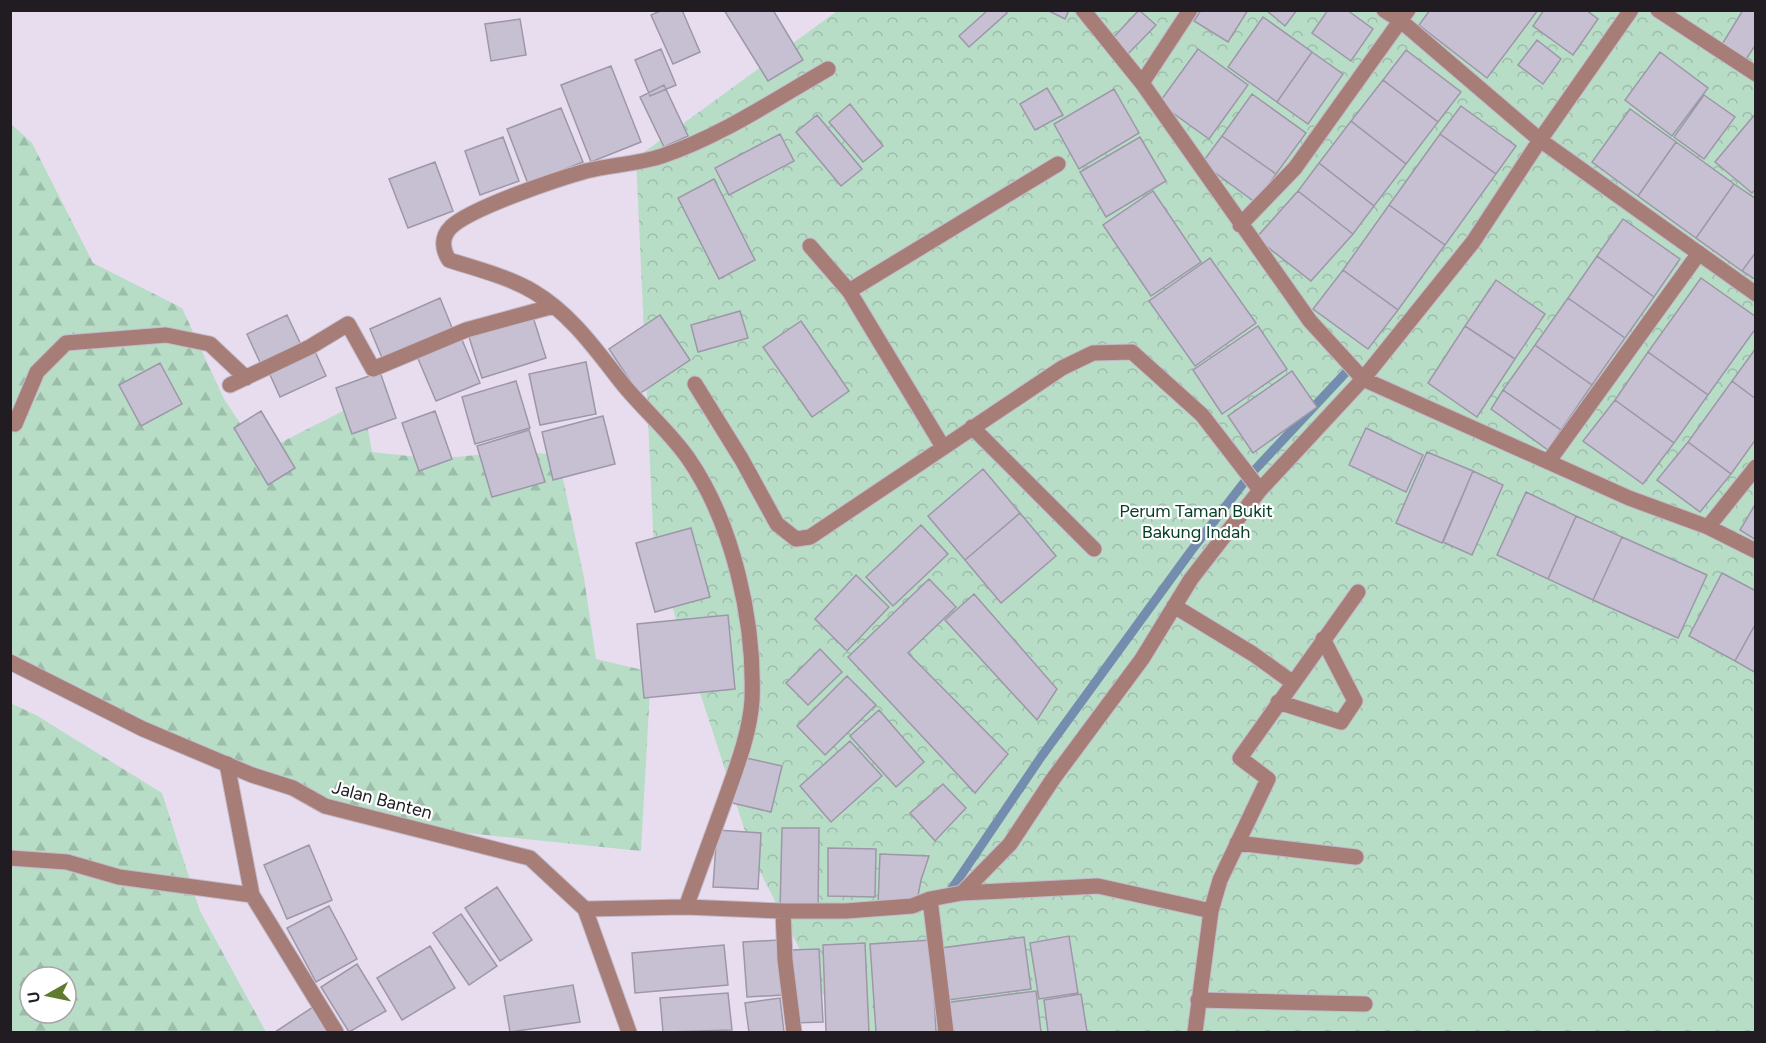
<svg xmlns="http://www.w3.org/2000/svg" width="1766" height="1043" viewBox="0 0 1766 1043" font-family="Figtree,sans-serif">
<style>
.forest{fill:url(#forest-firs);fill-rule:evenodd}
.park{fill:url(#park-crowns)}
.lines{fill:none;stroke-linecap:round;stroke-linejoin:round}
.stream{stroke:#748dae;stroke-width:9}
.building{fill:#c6c0d2;stroke:#9d97a8;stroke-width:1.5}
.minor-casing{stroke:#c4baca;stroke-width:17}
.tertiary-casing{stroke:#c4baca;stroke-width:17}
.minor{stroke:#a67d77;stroke-width:15}
.tertiary{stroke:#a67d77;stroke-width:15}
.labels{text-anchor:middle;stroke-width:4.5;stroke-linejoin:round;paint-order:stroke}
.park-label{font-size:18px;fill:#053e26;stroke:#fff}
.street-label{font-size:18px;fill:#201c22;stroke:#fff}
</style>
<defs>
<pattern id="forest-firs" width="22" height="20" patternUnits="userSpaceOnUse" patternTransform="scale(1.5)"><rect width="22" height="20" fill="#b7ddc7"/><path d="M5 1l3.5 6h-7zM16 11l3.5 6h-7z" fill="#9dbdab"/></pattern>
<pattern id="park-crowns" width="20" height="18" patternUnits="userSpaceOnUse" patternTransform="scale(1.5)"><rect width="20" height="18" fill="#b7ddc7"/><path d="M2 6a3 3 0 1 1 6 0M12 15a3 3 0 1 1 6 0" fill="none" stroke="#9dbdab"/></pattern>
</defs>
<rect width="100%" height="100%" fill="#e8ddef"/>
<path class="forest" d="M10,123L32,143L93,263L182,308L224,399L260,453L363,401L372,452L436,459L517,451L558,455L584,578L596,659L651,672L641,851L408,827L217,757L78,690L11,653Z
M10,703L36,715L162,793L200,911L266,1032H11ZM30,977H66V1013H30Z"/>
<path class="park" d="M837,11H1755V1032H842L755,862L654,551L636,158Z"/>
<g class="lines">
<path class="stream" d="M947,896L1041,757L1191,551L1249,476L1352,366"/>
</g>
<path class="building" d="M662,10H682L700,52L673,64L651,15Z
M724,10H773L803,60L768,81Z
M988,10H1005L1007,13L969,47L959,36Z
M1047,10H1069L1065,19Z
M1139,10L1156,25L1126,56L1110,41Z
M1201,10H1248L1228,42L1194,21Z
M1266,10H1297L1285,26Z
M1328,10H1347L1373,29L1351,61L1312,33Z
M1430,10H1538L1487,78L1419,25Z
M1544,10H1586L1598,19L1573,55L1533,26Z
M1743,10H1756V44L1745,61L1721,46Z
M1263,17L1312,52L1277,102L1228,67Z
M520,19L526,55L491,61L485,24Z
M1537,40L1561,59L1543,84L1518,65Z
M661,49L676,85L650,96L635,60Z
M1198,49L1248,85L1209,139L1159,103Z
M1406,50L1461,92L1438,122L1383,80Z
M1312,52L1343,74L1308,124L1277,102Z
M1660,52L1708,88L1672,136L1625,100Z
M611,66L641,142L591,162L561,85Z
M1383,80L1438,122L1406,164L1351,121Z
M664,85L688,136L664,147L640,97Z
M1047,88L1063,115L1035,130L1020,104Z
M1114,89L1139,133L1079,169L1054,124Z
M1252,94L1306,133L1276,174L1222,136Z
M1704,95L1735,117L1704,159L1674,137Z
M850,104L883,146L863,162L829,122Z
M1461,106L1516,146L1496,174L1440,134Z
M561,108L583,162L528,184L507,129Z
M1630,109L1676,142L1638,196L1592,162Z
M1756,113V189L1752,193L1715,162Z
M817,115L862,169L841,186L796,132Z
M1351,121L1406,164L1374,206L1319,163Z
M780,134L794,161L729,195L715,168Z
M1440,134L1496,174L1445,245L1389,205Z
M1222,136L1276,174L1256,203L1202,163Z
M503,137L519,181L480,195L465,151Z
M1140,137L1166,181L1106,217L1080,172Z
M1676,142L1734,184L1696,238L1638,196Z
M435,162L453,211L408,228L389,179Z
M1319,163L1374,206L1353,234L1298,191Z
M714,179L755,260L719,279L678,198Z
M1734,184L1756,199V252L1742,271L1696,238Z
M1153,191L1201,262L1151,296L1103,225Z
M1298,191L1353,234L1311,281L1256,238Z
M1389,205L1445,245L1398,310L1343,270Z
M1623,219L1680,259L1654,297L1597,256Z
M1756,252V280L1742,271Z
M1597,256L1654,297L1625,338L1568,298Z
M1210,258L1256,323L1195,366L1149,301Z
M1343,270L1398,310L1368,349L1313,309Z
M1701,278L1756,317V328L1708,395L1648,352Z
M1496,280L1545,314L1515,359L1465,326Z
M440,298L455,335L385,365L370,329Z
M1568,298L1625,338L1592,385L1535,345Z
M740,311L748,338L698,352L691,325Z
M287,315L303,349L263,369L247,334Z
M660,315L690,360L639,394L609,349Z
M533,317L546,358L482,378L469,337Z
M801,321L849,391L812,417L763,347Z
M1258,326L1287,369L1222,414L1193,370Z
M1465,326L1515,359L1477,417L1428,383Z
M460,335L480,383L436,401L416,354Z
M1535,345L1592,385L1561,430L1503,390Z
M313,347L326,376L280,397L267,368Z
M1756,348V399L1732,381Z
M1648,352L1708,395L1674,443L1615,400Z
M586,362L596,414L540,425L529,374Z
M160,363L182,404L141,426L119,385Z
M1292,371L1317,407L1253,453L1228,416Z
M380,372L396,418L352,434L336,388Z
M516,381L530,428L475,444L462,397Z
M1732,381L1756,399V439L1731,474L1688,442Z
M1503,390L1561,430L1548,450L1491,409Z
M1615,400L1674,443L1643,484L1583,441Z
M261,411L295,468L268,485L234,428Z
M435,411L452,459L419,471L402,423Z
M603,416L615,464L553,480L542,432Z
M1366,428L1423,455L1406,492L1349,465Z
M529,430L545,482L492,497L477,446Z
M1688,442L1731,474L1700,512L1657,480Z
M1427,452L1473,471L1442,543L1396,523Z
M983,469L1020,513L965,560L928,516Z
M1473,471L1503,485L1472,555L1443,542Z
M1526,492L1576,516L1548,579L1497,555Z
M1756,503V540L1740,530Z
M1020,513L1056,556L1001,603L965,560Z
M1576,516L1622,537L1593,600L1548,579Z
M921,525L948,554L893,606L866,577Z
M691,528L710,597L655,612L636,543Z
M1622,537L1707,575L1678,638L1593,600Z
M1722,573L1756,591V623L1735,661L1689,636Z
M856,575L889,607L847,651L815,619Z
M929,579L956,607L908,653L1008,754L975,793L848,657Z
M974,594L1057,689L1037,720L945,620Z
M728,615L735,689L644,698L637,624Z
M1756,623V673L1735,661Z
M820,649L842,672L808,705L786,683Z
M847,676L876,705L825,755L797,726Z
M879,710L924,762L896,787L850,736Z
M850,741L882,776L831,822L800,786Z
M742,757L782,766L771,812L732,803Z
M943,784L966,808L935,841L910,813Z
M782,828H819L818,911L780,910Z
M717,830L761,833L758,889L713,887Z
M309,845L332,900L287,919L264,865Z
M828,848L876,849L875,897L828,896Z
M880,854L929,856L921,880L917,901L878,904Z
M497,887L532,940L500,961L465,908Z
M329,906L357,959L316,982L287,928Z
M461,914L497,966L469,985L433,933Z
M1069,936L1078,993L1039,999L1030,943Z
M1024,937L1031,989L948,1000L941,948Z
M779,940L783,995L747,997L743,942Z
M931,940L936,1032H876L870,944Z
M865,943L869,1032H826L823,945Z
M724,945L728,985L635,993L632,953Z
M430,946L455,988L402,1020L377,978Z
M819,949L823,1022L794,1023L790,950Z
M357,964L386,1011L349,1032L321,987Z
M573,985L580,1022L510,1032L504,996Z
M1036,991L1041,1032H948L944,1003Z
M728,993L732,1030L663,1032L660,998Z
M1081,994L1087,1032H1048L1044,1000Z
M780,998L784,1032H749L745,1003Z
M313,1007L329,1032H275Z"/>
<g class="lines">
<defs>
<path id="minor" d="M1083,10L1142,83L1310,321L1363,379L1629,498L1708,527L1756,551
M1384,10L1401,21L1540,140L1756,294
M1658,10L1756,74
M1142,83L1190,10
M1240,225L1295,168L1408,10
M810,246L849,291L943,447
M849,291L1058,164
M695,384L742,460L777,524L796,539L810,537L1062,368L1093,353L1132,352L1202,415L1260,490
M230,385L310,347L348,324L373,369L466,330L554,306
M15,424L37,372L66,343L166,335L210,344L246,378
M972,427L1094,549
M1548,462L1699,253
M1708,527L1756,467
M1174,606L1253,654L1292,682
M1278,702L1341,722L1355,701L1323,639
M227,764L252,895L336,1032
M1237,843L1356,857
M10,858L67,862L119,877L252,895
M962,893L1098,886L1211,911
M930,899L946,1032
M686,907C699,871 712,836 725,800C736,769 750,733 752,700C755,621 733,523 688,458C669,431 642,408 622,383C596,350 571,314 534,292C509,277 477,269 449,260C442,249 441,237 451,227C471,208 557,179 586,171C610,165 638,164 662,156C721,136 774,100 828,69
M585,909L686,907L783,911H846L912,906L930,899L962,893L1010,844L1053,779L1142,659L1191,579L1260,490L1363,379L1473,242L1540,140L1631,10
M783,911L785,960L794,1032
M1198,1000L1365,1004
M1195,1032L1211,911L1220,880L1268,779L1240,758L1358,592"/>
<path id="tertiary" d="M10,662L143,729L252,775L293,788L325,806L530,858L585,909L629,1032"/>
</defs>
<use href="#minor" class="minor-casing"/>
<use href="#tertiary" class="tertiary-casing"/>
<use href="#minor" class="minor"/>
<use href="#tertiary" class="tertiary"/>
</g>
<g class="labels">
<g class="park-label">
<text x="1196" y="517">Perum Taman Bukit<tspan x="1196" dy="21">Bakung Indah</tspan></text>
</g>
<g class="street-label">
<text transform="translate(382 800) rotate(15)" y="6">Jalan Banten</text>
</g>
</g>
<rect width="1766" height="1043" fill="none" stroke="#201c22" stroke-width="24"/>
<g transform="translate(48 995) rotate(261)"><circle r="28" fill="#ffffff" stroke="#a6a4a7" stroke-width="1.5"/>
<path d="M0-4.5L10 22L0 15L-10 22Z" fill="#617b2e"/>
<text y="-9" font-size="16" font-weight="bold" text-anchor="middle" fill="#201c22">U</text>
</g>
</svg>
